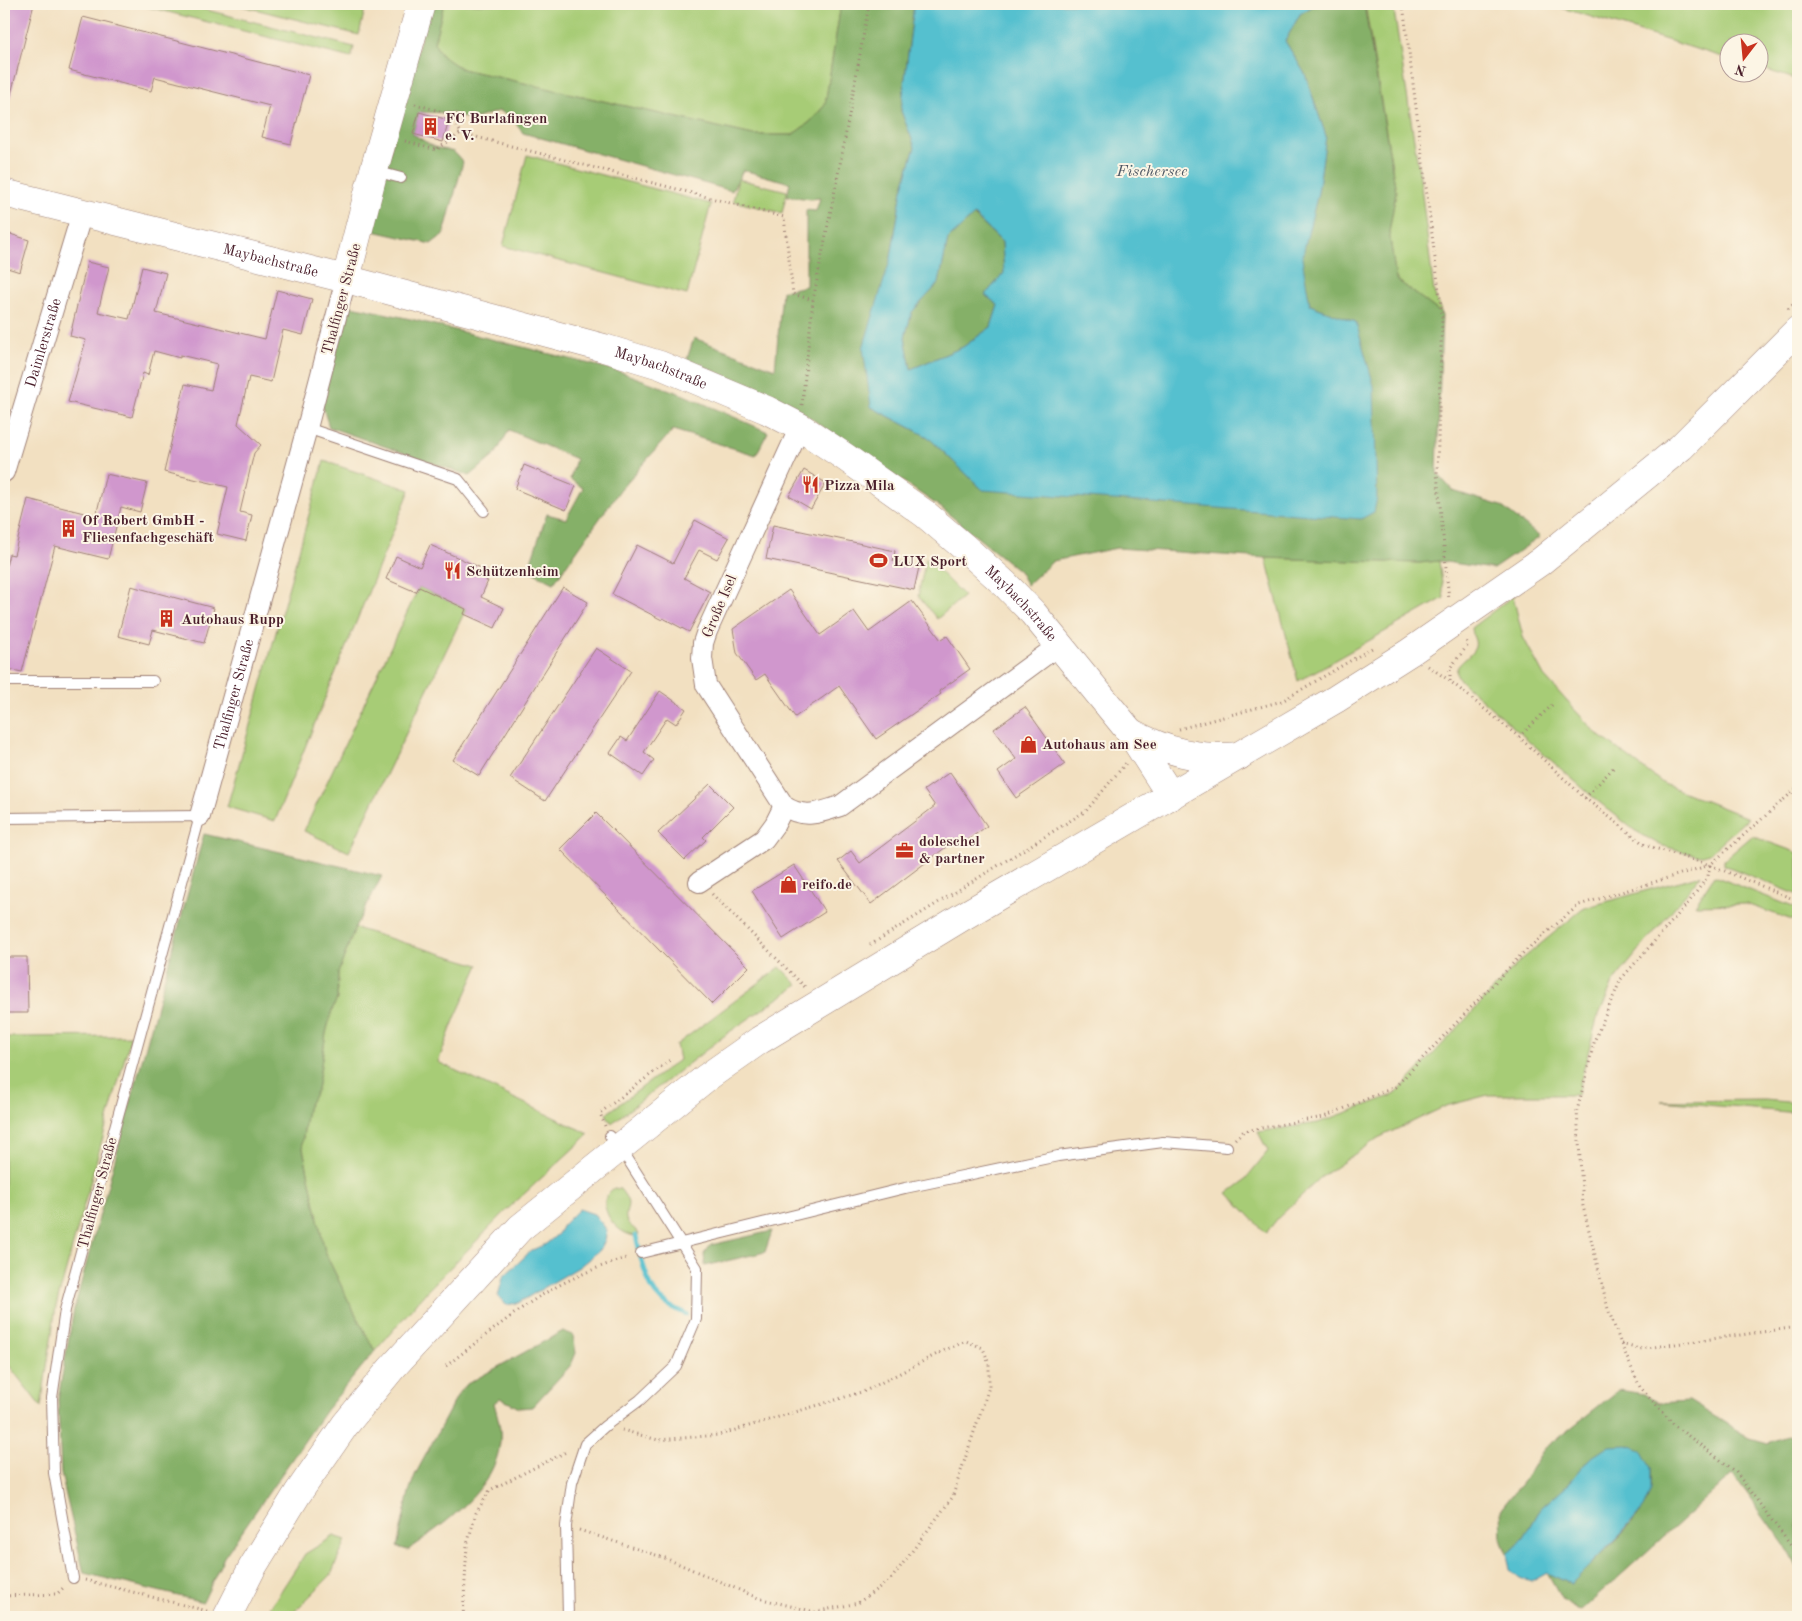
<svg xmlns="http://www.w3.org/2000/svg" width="1802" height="1621" viewBox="0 0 1802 1621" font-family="'Old Standard TT',serif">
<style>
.green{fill:#a7cc76;stroke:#787650}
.forest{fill:#85b067;stroke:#686849}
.water{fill:#54c0cf;stroke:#4f707d;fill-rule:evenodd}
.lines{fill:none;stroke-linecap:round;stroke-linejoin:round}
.stream{stroke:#54c0cf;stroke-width:5}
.building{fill:#d097cd}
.lane-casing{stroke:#9e8076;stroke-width:12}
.street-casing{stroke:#9e8076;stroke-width:22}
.secondary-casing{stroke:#9e8076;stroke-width:29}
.path{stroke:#9e8076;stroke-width:3;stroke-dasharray:1 4;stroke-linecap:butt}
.lane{stroke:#fff;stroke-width:10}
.street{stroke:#fff;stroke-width:20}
.secondary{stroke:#fff;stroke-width:28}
.labels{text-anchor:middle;stroke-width:4;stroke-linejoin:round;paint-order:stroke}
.poi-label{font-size:15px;font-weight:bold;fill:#4a1f2b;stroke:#fcf5e5;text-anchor:start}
.street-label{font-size:15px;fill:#4a1f2b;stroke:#fcf5e5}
.water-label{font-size:16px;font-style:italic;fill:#4e5764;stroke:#fcf5e5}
</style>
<rect width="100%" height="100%" fill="#fcf5e5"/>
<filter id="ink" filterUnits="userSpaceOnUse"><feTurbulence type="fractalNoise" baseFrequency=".02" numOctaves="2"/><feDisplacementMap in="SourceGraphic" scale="10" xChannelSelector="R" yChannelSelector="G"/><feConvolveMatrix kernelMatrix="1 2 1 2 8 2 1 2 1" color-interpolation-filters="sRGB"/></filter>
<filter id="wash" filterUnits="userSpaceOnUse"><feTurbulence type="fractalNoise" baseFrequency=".0096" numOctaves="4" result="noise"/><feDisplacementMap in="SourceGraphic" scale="20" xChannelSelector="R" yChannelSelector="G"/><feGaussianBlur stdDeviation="1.12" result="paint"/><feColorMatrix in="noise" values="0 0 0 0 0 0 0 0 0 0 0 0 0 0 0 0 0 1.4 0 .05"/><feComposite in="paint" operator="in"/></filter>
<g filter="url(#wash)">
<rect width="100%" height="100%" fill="#f2e0c1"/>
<path class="green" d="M136,4H183L354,47L351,58Z
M234,4H366L359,35Z
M444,4H841L825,105L810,122L792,135H753L462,69L442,56L434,43Z
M1365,4H1393L1420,178L1434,292L1442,314L1396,279L1389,232L1396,192Z
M1549,4H1750L1798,7V80L1760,68V42H1730L1729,59Z
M527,155L711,204L687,295L503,246Z
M738,179L787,191L782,213L733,201Z
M324,461L410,490L275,821L227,807Z
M926,558L964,596L937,619L918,596Z
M1266,558L1419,563L1439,561L1444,598L1298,681Z
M419,587L466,609L349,852L304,831Z
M1513,596L1523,637L1544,676L1595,732L1664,784L1748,818L1710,853L1699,856L1660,845L1634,830L1594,798L1462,682C1446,665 1470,661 1475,647C1477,639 1471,635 1471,628Z
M1752,836L1798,853V895L1724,865V860Z
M1701,875L1614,981L1597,1019L1577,1095H1488L1446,1106L1378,1138L1320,1178L1278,1218L1266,1233L1228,1193L1243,1182L1268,1151L1258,1132L1318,1123L1396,1094L1520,961L1584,908Z
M1714,876L1798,909V922L1746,904L1695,905Z
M355,928L479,965L455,1018L438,1062L589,1134L510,1207L427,1291L375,1351L348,1300L325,1252L302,1144L307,1108L317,1090L326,1033L332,1010L337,999L338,973Z
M780,967L798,985L728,1033L612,1123L606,1114L679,1060L676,1045Z
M131,1036L56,1306L41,1407L4,1359V1037Z
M1765,1100L1798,1103V1113L1661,1101Z
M614,1188L620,1189C624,1194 627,1198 628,1203C628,1210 623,1217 628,1223C631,1227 636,1229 639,1234L637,1236C621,1236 604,1218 605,1201C606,1195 610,1191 614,1188Z
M334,1536L346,1540L331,1575L289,1617H264L305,1554Z"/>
<path class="forest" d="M430,4H444L434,43L442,56L462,69L753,135H792L810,122L825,105L841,4H914L901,111L915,147L902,190L891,257L871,407L928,437L983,490L1356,322L1310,305L1301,258L1318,193L1326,136L1305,74L1285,41L1300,14L1316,4H1364L1396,192L1389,232L1396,279L1442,314L1437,473L1453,491L1501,506L1540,537L1493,569L1439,561L1419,563L1347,561L1266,558L1117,548L1053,561L1027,585L1019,571L940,507L793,406L687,359L694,338L775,369L782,291L806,286V210L816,211L820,198L811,199L787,196L790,183L743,170L732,191L523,133L510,116L499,111L471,120L453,113L419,112L413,134L434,147L454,152L463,162L444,234L431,244L369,230Z
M973,215L1002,242L1004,273L985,295L998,305L991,327L963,347L911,369L905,337L912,312L939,283L948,239Z
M348,305L415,320L618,371L684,395L768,432L756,455L673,430L620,490L554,583L528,570L547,514L566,519L583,488L570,479L576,459L509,430L495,455L470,476L329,427L319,395Z
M204,834L382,876L355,928L338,973L337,999L332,1010L326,1033L317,1090L307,1108L302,1144L325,1252L348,1300L375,1351L326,1410L224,1557L203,1602L84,1573L61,1474L58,1399L74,1309Z
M772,1231L765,1252L705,1266L704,1254L711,1245Z
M563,1331L573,1335L576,1353L571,1365L532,1407L519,1408L500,1398L494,1403C496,1411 499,1420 500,1429C505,1484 446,1522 408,1550L397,1547L409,1492L415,1475L457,1396L467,1384Z
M1619,1390L1644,1394L1658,1403L1689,1401L1750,1438L1768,1443L1798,1432V1569L1790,1553L1733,1474L1581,1611L1562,1600L1547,1573L1571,1584C1595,1558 1641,1524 1650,1491C1652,1484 1651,1475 1651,1468L1589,1459L1569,1483L1541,1508L1524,1538L1507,1554L1502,1542L1501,1509L1524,1480L1544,1449Z"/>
<path class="water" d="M914,4H1316L1300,14L1285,41L1305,74L1326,136L1318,193L1302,258L1310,305L1356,322L1374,386L1377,498L1374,512L1361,519L983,490L928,437L871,407L863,348L891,257L902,190L915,147L901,111ZM974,215L1002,242L1004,273L985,295L998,305L991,327L963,347L911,369L905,337L912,312L939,283L948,239Z
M579,1209L594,1214L607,1230L605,1240L600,1250L579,1267L518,1303L506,1305L498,1296L503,1277L532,1250L546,1244L558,1234L563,1225Z
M1628,1445L1641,1450L1651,1468V1490L1643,1508L1622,1533L1571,1584L1547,1573L1531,1582L1520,1578L1510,1570L1507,1554L1524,1538L1541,1508L1569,1483L1589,1459L1609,1446Z"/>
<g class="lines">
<path class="stream" d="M636,1236L639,1248
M641,1258C651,1290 653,1300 686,1314"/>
</g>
<g id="blocks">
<path class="building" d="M4,4H34L9,102L4,101Z
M83,17L309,75L291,144L262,137L270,106L155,77L151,91L69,70Z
M419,112L449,120L443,142L413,134Z
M4,232L29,240L20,272L4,267Z
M87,262L109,267L98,312L129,319L142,267L166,273L156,313L265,339L277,290L312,299L303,335L283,330L271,382L249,377L238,424L261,445L254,453L240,512L252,515L246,541L217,534L228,487L164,472L185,384L211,390L217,364L180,355V358L154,351L148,375L143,373L132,417L68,402L86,340L70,336Z
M524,465L576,486L566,510L515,489Z
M804,470L826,483L811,509L789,496Z
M106,474L147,483L140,512L121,507L108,559L55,546L22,672L4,668V575L9,554L14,555L28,499L96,516Z
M695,520L729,538L717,559L699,550L684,578L710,592L689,632L663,618L662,620L612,594L637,545L673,563Z
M773,525L895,551L893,561L919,567L914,590L766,559Z
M430,545L490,572L486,581H488L481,597L504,608L495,628L464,614L466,609L419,587L416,592L386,579L396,556L420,567Z
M131,586L214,608L204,643L153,630L149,644L118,636Z
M563,587L588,602L479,776L453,760Z
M789,590L820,635L854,611L869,632L912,601L941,640L947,636L970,669L939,691L941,694L876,739L839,686L795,717L765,674L756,680L737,653L733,629Z
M596,648L631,671L545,801L510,778Z
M660,691L686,709L676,724L667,718L644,752L654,760L643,776L610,753L621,737L627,741Z
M1025,707L1065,764L1016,798L998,772L1016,759L994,729Z
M950,772L987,826L962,844L958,838L871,904L838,861L851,851L860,863L935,806L924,790Z
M710,784L733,807L703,837L706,840L685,860L658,833Z
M596,813L749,967L712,1004L560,849Z
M794,865L825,912L783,939L752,891Z
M4,957H27L28,1013H4Z"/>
</g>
</g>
<g filter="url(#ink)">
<use href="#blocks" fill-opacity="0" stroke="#9e8076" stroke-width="1"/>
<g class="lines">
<defs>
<path id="lane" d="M375,171L401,178
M307,428L458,479L484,511
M4,681H153
M4,818L200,816L65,1310L52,1398L54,1473L73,1578
M641,1253L905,1188L1058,1156L1163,1142L1227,1147
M568,1617L566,1526L572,1483L585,1444L605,1426L640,1400L676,1366L696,1319L697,1268L620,1147L610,1136"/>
<g id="street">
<path d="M800,427L707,631L703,643L702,658L706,685L784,806C803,819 820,813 840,806L1059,645"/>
<path id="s1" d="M4,472L82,213"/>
<path id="s2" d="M200,816L307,428L346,279"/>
<path d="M699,882L764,839L775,824L784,806"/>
</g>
<g id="secondary">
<path id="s3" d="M4,193L346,279L604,348L660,365L767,410L800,427L845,457L925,514L965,548L1005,584L1033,613L1130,732L1171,796"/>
<path d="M346,279L374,170L421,4"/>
<path d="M1130,732C1166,752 1199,760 1239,756"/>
<path d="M227,1617L252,1568L298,1493L345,1425L391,1369L520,1228L706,1078L760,1040L962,917L1336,699L1410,652L1540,562L1681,447L1798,330"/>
</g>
</defs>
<use href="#lane" class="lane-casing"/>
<use href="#street" class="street-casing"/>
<use href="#secondary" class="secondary-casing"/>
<path class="path" d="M1403,4L1442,314L1437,473L1449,600
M415,104L450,114L461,133L784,217L793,294L813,300
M405,141L436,150L461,133
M1788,309L1798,299
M802,405L813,300L843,149L869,4
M1428,666L1450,681L1519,737L1585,798L1645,845L1710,865L1798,901
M1450,681V668L1468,645L1466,640
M1179,729L1282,701L1372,648
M1519,737L1552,705
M1585,798L1615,766
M1710,865L1708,876L1689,902L1621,979L1595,1039L1577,1111L1583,1206L1608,1309L1621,1344L1640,1387L1675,1426L1735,1471L1798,1555
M712,894L805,987
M870,945L1086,811L1126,763
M605,1126L600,1113L670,1060
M1235,1139L1244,1131L1324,1117L1395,1087L1524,952L1579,905L1710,865L1798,787
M1621,1344L1639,1349L1798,1327
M446,1366C472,1346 498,1325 525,1306C556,1284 593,1268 629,1257
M579,1530L665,1558L758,1598L815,1612L858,1603L892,1578L952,1498L989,1387V1364L983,1348L966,1341L945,1350L865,1391L719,1435L658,1440L622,1430
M85,1580L207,1611
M4,1596L57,1594L65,1586
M463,1617L467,1545L476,1513L490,1490L568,1451"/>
<use href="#lane" class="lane"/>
<use href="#street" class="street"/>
<use href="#secondary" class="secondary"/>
</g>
</g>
<defs>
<symbol id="building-bare" viewBox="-9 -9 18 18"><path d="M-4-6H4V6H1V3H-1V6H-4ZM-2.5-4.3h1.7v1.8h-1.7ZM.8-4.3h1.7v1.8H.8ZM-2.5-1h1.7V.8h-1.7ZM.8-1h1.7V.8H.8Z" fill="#c8321e" stroke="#fcf5e5" stroke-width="2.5" paint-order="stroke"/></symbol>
<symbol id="restaurant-bare" viewBox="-9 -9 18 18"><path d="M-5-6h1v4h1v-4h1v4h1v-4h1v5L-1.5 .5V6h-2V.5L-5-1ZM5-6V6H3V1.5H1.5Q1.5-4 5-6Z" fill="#c8321e" stroke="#fcf5e5" stroke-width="2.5" paint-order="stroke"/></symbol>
<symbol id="stadium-bare" viewBox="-9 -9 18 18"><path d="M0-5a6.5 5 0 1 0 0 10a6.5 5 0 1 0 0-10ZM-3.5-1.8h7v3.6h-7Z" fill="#c8321e" stroke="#fcf5e5" stroke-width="2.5" paint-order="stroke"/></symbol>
<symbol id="shop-bare" viewBox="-9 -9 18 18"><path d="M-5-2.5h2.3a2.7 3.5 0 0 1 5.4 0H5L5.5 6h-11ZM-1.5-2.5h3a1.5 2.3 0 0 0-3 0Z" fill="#c8321e" stroke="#fcf5e5" stroke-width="2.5" paint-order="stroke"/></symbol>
<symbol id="office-bare" viewBox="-9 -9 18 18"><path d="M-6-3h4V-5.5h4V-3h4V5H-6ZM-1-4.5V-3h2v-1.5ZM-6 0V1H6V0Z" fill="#c8321e" stroke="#fcf5e5" stroke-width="2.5" paint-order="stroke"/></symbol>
</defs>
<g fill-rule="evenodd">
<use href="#building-bare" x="418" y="114" width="25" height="25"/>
<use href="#restaurant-bare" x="798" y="472" width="25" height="25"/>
<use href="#building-bare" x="56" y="516" width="25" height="25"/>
<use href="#stadium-bare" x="866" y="548" width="25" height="25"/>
<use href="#restaurant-bare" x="440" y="558" width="25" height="25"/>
<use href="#building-bare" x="154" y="606" width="25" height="25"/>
<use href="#shop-bare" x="1016" y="732" width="25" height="25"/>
<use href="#office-bare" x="892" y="838" width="25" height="25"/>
<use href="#shop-bare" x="776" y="872" width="25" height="25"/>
</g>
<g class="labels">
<g class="poi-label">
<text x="445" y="123">FC Burlafingen<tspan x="445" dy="17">e. V.</tspan></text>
<text x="824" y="490">Pizza Mila</text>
<text x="82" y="525">Of Robert GmbH -<tspan x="82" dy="17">Fliesenfachgeschäft</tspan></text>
<text x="893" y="566">LUX Sport</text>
<text x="466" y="576">Schützenheim</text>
<text x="181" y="624">Autohaus Rupp</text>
<text x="1042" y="749">Autohaus am See</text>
<text x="919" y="846">doleschel<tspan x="919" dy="17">&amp; partner</tspan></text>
<text x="802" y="889">reifo.de</text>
</g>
<g class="street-label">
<text dy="5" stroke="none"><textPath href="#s3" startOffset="275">Maybachstraße</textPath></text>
<text transform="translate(341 299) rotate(-75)" y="5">Thalfinger Straße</text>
<text dy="5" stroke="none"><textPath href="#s1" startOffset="135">Daimlerstraße</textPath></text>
<text dy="5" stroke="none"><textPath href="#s3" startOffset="680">Maybachstraße</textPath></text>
<text dy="5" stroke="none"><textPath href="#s3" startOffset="1115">Maybachstraße</textPath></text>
<text transform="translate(719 606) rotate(-67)" y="5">Große Isel</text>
<text dy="5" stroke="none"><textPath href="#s2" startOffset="126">Thalfinger Straße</textPath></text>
<text transform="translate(97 1193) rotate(-75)" y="5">Thalfinger Straße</text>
</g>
<g class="water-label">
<text x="1152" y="176">Fischersee</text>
</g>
</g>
<rect width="1802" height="1621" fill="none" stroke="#fcf5e5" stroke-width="20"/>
<g transform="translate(1744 58) rotate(196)"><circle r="24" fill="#fcf5e5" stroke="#b59f9b"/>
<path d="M0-4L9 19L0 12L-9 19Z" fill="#c8321e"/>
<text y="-8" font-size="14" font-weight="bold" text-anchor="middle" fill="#4a1f2b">N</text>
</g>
</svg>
